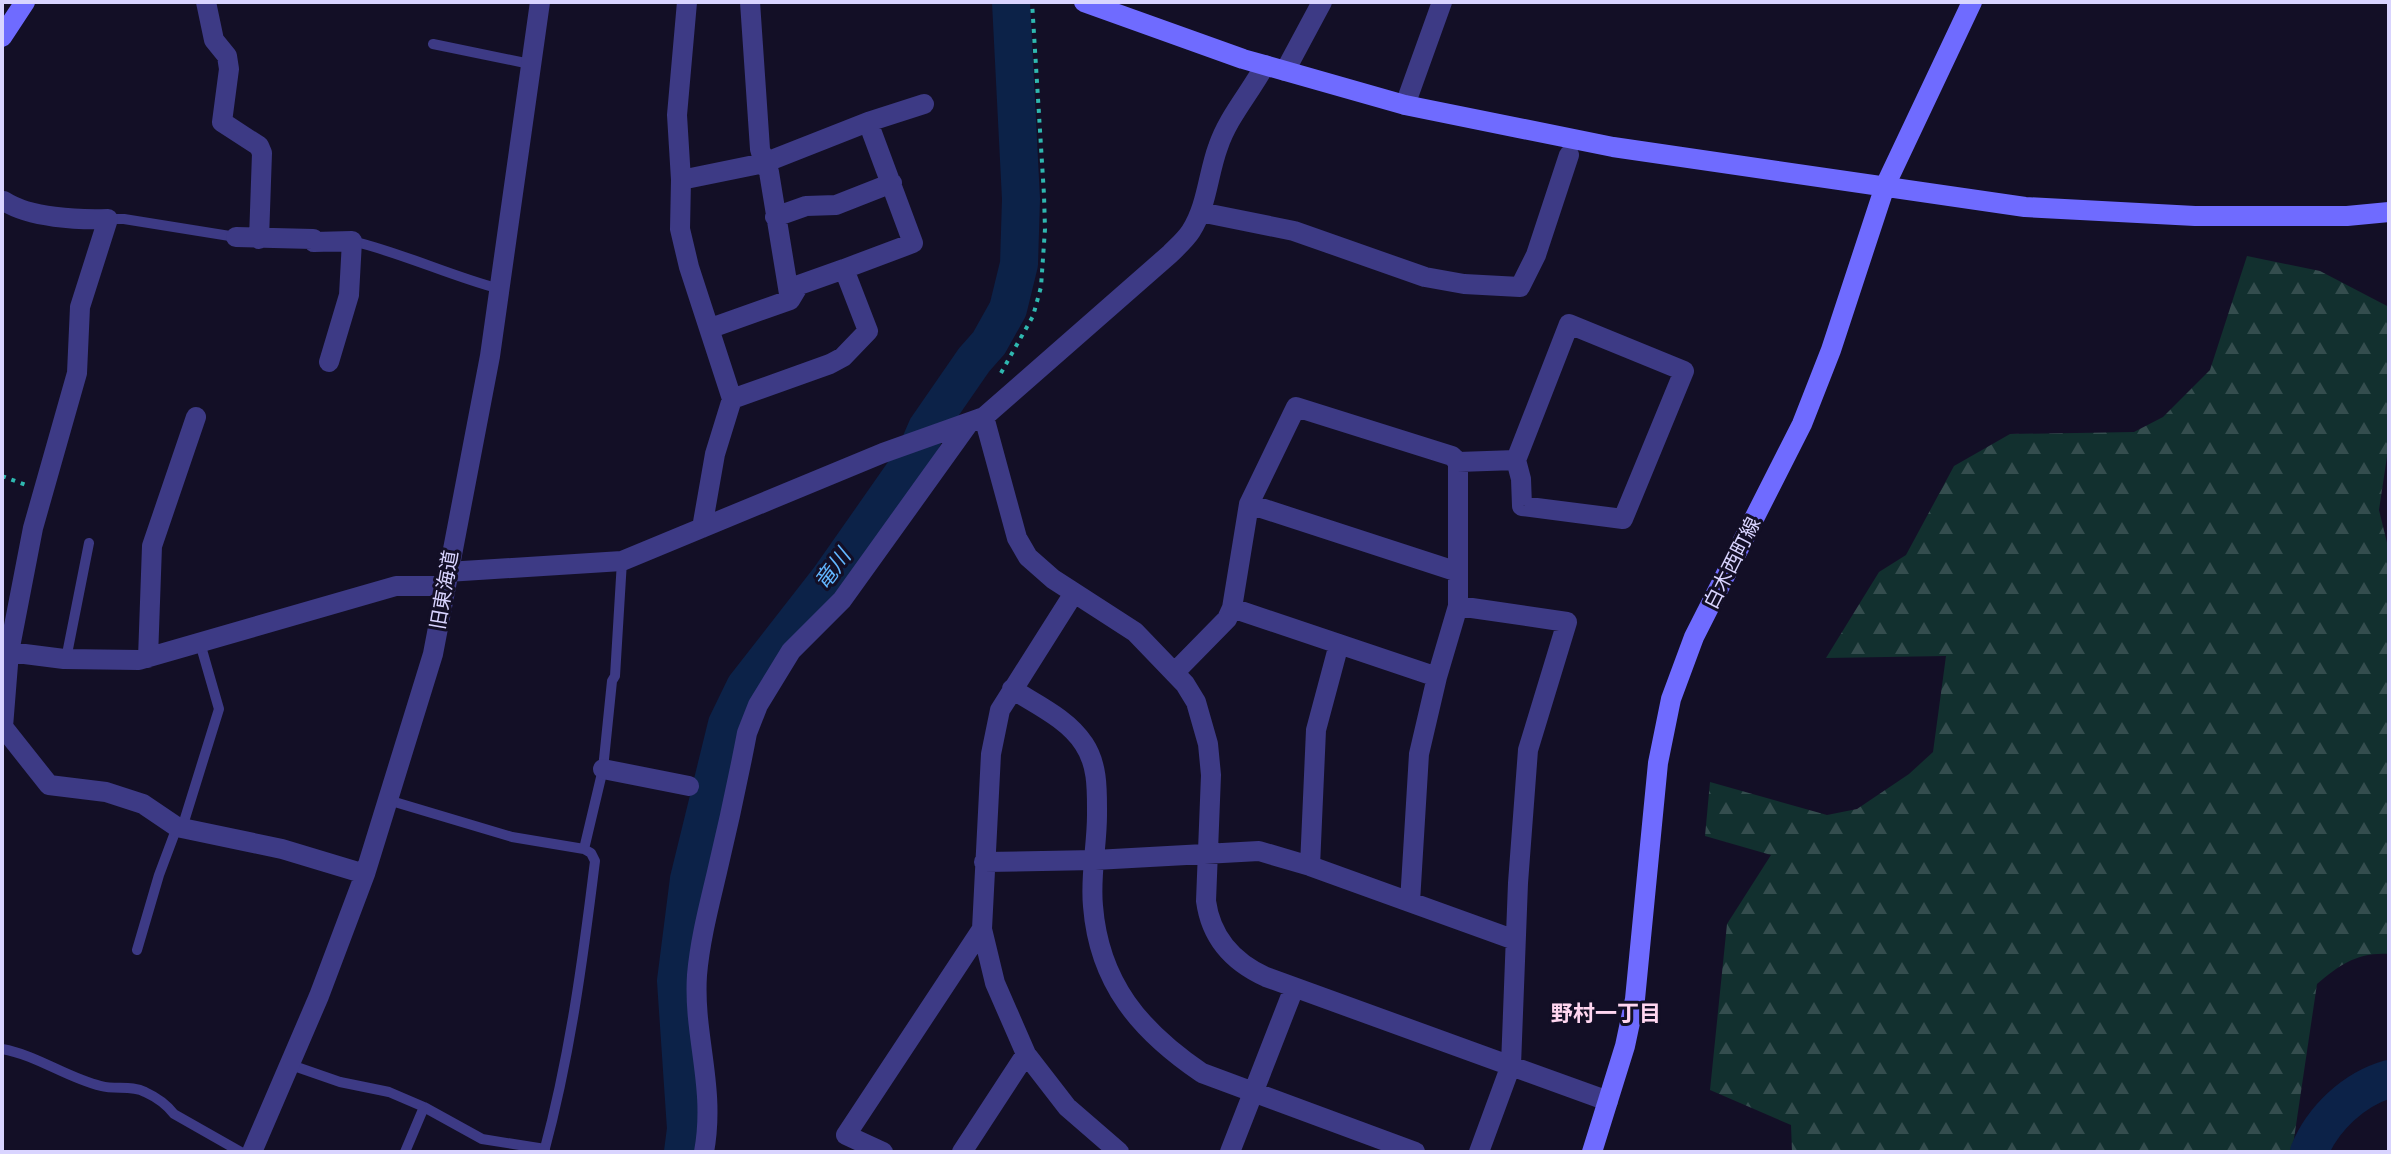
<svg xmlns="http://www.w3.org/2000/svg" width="2391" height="1154" viewBox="0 0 2391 1154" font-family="Poppins,'Noto Sans JP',sans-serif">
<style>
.forest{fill:url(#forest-firs)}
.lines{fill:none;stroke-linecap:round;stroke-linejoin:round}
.river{stroke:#0c2248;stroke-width:38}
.path{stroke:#2fb8b0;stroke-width:4;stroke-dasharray:4 6;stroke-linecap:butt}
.lane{stroke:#3d3a85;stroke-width:10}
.street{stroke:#3d3a85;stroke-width:20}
.secondary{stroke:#6f6bff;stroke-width:20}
.labels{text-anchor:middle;stroke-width:6;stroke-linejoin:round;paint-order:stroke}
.street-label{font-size:20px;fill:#d9d4ff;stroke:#130f26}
.water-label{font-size:22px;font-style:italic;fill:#62b6ff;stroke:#130f26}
.neighbourhood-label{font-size:22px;font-weight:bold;fill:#ffd6f0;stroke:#130f26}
</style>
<defs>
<pattern id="forest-firs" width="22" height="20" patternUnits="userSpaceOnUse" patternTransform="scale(2)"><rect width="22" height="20" fill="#12302f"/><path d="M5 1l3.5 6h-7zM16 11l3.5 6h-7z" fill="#344d4e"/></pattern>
</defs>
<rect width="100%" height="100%" fill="#130f26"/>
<path class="forest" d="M2247,256L2320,271L2389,307V443L2379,510L2389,551V954C2357,952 2340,965 2317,984L2292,1152H1792L1791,1125L1710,1090L1727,924L1771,855L1705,836L1710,782L1827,815L1857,809L1909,774L1933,752L1946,656L1826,658L1879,572L1906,555L1954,466L2010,434L2134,432L2163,417L2210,370Z"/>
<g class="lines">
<path class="river" d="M683,1152L686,1129L676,981L689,879L727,724L745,687L830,578L914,458L927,428L974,360L989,343L1008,309L1019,264L1021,199L1011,2
M2309,1152C2323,1118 2354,1089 2389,1079"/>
<path class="path" d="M1001,373L1033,316L1041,287L1045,229L1044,195L1032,2
M2,476L26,485"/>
<path class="lane" d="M433,44L530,64
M108,219H124L236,237
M352,241C403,253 450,276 500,289
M66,659L89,543
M388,800L512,837L584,849
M182,828L219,709L200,643
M137,950L159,875L177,827
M2,1049C37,1055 67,1078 101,1086C115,1090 132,1085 145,1092C156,1097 167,1105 174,1114L241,1152
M291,1065L340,1082L389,1092L424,1107L482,1139L545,1149
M405,1152L424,1107
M544,1152C570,1056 583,959 595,861L591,853L584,849L603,769L612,681L615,676L622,561"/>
<path class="street" d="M206,2L214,40L227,56L229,69L222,122L259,146L262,153L259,239
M687,2L677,115L681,180L680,229L689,267L732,399L830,364L843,357L868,331L844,269L913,243L868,122L924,104
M750,2L760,149L764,163L868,122
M1285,71L1322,2
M1405,105L1442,2
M681,180L764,163L769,172L790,300L711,328
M4,201C30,218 78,220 108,219L80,307L77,373L33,528L9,652L3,727L49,785L106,792L143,804L177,827L282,849L365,874
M1200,212L1294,231L1425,277L1464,284L1520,287L1536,255L1569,155
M775,217L806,206L836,205L892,183
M236,237L313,239L314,242L352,241L349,295L329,362
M790,300L799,285L844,269
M1569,324L1684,371L1623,519L1522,506L1521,479L1516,460Z
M984,417L1017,538L1028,557L1053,579L1135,632L1185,684L1196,702L1208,744L1211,775L1206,901C1211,938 1233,962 1266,977L1608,1101
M1458,462L1516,460
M1249,504L1458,572
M702,528L715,454L732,399
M447,572L622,561L883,453L984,417L1170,254C1177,247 1186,239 1191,231C1207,206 1208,174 1218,147C1228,117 1250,93 1265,65
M1074,593L1000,710L991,754L982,929L995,983L1026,1054L1067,1107L1119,1152
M1458,606L1567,622L1528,750L1518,883L1511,1065L1479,1152
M1232,608L1437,677
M9,652L64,659L139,660L396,586H445
M148,658L152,546L196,417
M1175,672L1227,619L1232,608L1249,504L1296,407L1452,456L1458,462V606L1437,677L1419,754L1410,902
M1012,689C1037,705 1068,719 1084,744C1098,765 1097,790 1097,815C1097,845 1090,876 1093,906C1099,983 1140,1031 1202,1073L1415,1152
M603,769L689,786
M984,862L1095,860L1259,851L1310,866L1515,940
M1310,866L1316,730L1339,644
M252,1152L319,996L365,874L433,654L490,356L540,2
M704,1152C716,1087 693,1036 697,975C700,940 709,906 717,872C728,826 738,780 747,733L758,705L791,651L842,600L969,423
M883,1152L846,1135L982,929
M962,1152L1026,1054
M1230,1152L1294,988"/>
<path class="secondary" d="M1084,2L1243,59L1405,105L1613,147L2025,207L2195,216H2347L2389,212
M2,37L25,2
M1592,1152L1625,1046L1635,999L1658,763L1671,699L1694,637L1802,424L1831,350L1885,186L1972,2"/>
</g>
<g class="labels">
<g class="street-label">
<text transform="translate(1732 563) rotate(-63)" y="7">白木西町線</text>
<text transform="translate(444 590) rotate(-80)" y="7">旧東海道</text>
</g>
<g class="water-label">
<text transform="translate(832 569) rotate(-54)" y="8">竜川</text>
</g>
<g class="neighbourhood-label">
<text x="1606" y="1021">野村一丁目</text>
</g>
</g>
<rect width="2391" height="1154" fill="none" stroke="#d9d4ff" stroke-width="8"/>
</svg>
